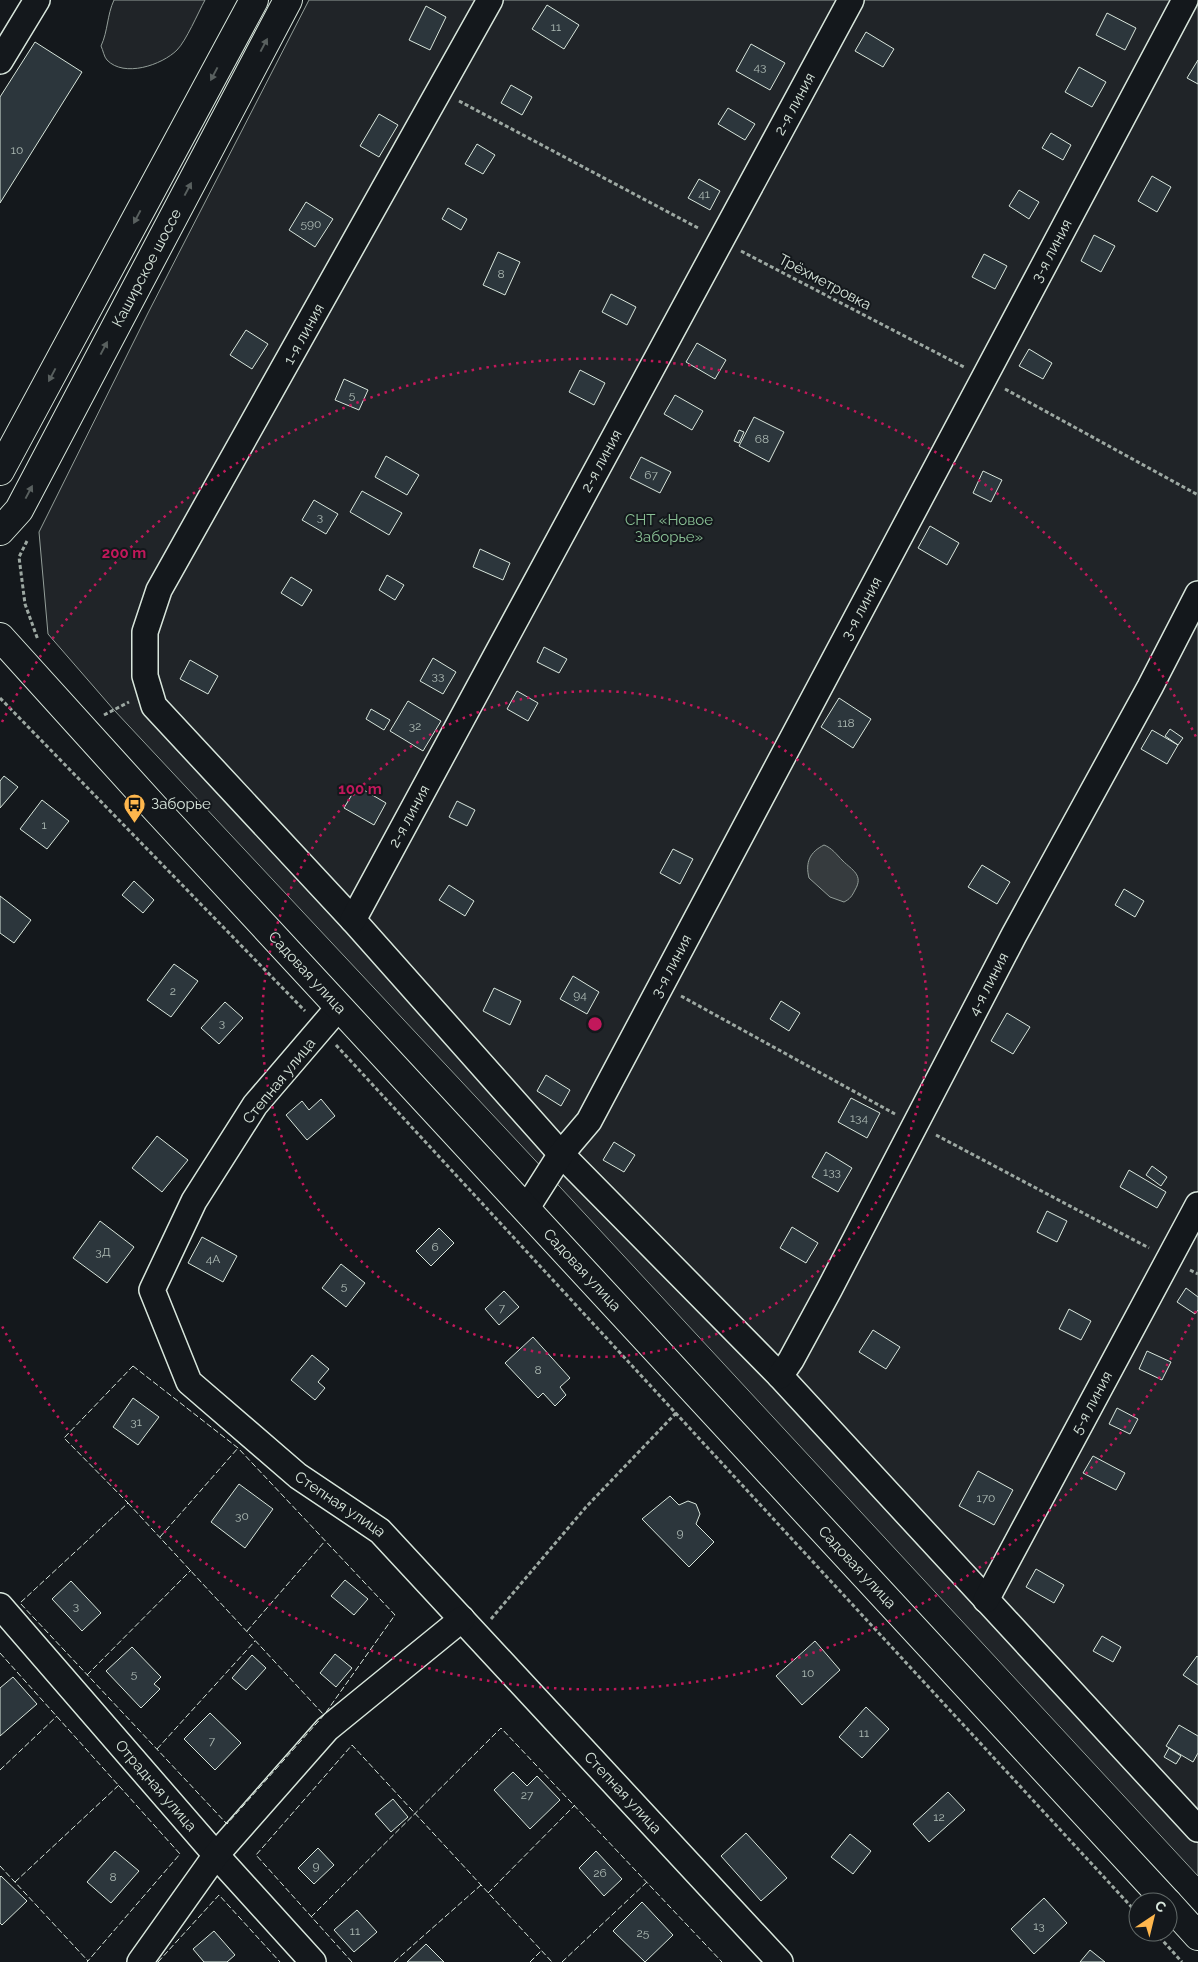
<svg xmlns="http://www.w3.org/2000/svg" width="1198" height="1962" viewBox="0 0 1198 1962" font-family="Raleway,sans-serif">
<style>
.green{fill:#202428;stroke:#939e99}
.water{fill:#363b3e;stroke:#939e99}
.building{fill:#2c363c;stroke:#d8e6dc}
.lines{fill:none;stroke-linecap:round;stroke-linejoin:round}
.minor-casing{stroke:#d8e6dc;stroke-width:28}
.major-casing{stroke:#d8e6dc;stroke-width:30}
.path{stroke:#9da8a2;stroke-width:3;stroke-dasharray:4 2.5;stroke-linecap:butt}
.minor{stroke:#14181c;stroke-width:25}
.major{stroke:#14181c;stroke-width:28}
.fence{stroke:#d8e6dc;stroke-width:1;stroke-dasharray:6 2.5;stroke-linecap:butt}
.oneway{fill:#59605f}
.ring{fill:none;stroke:#c2185b;stroke-width:2.5;stroke-dasharray:2.5 5}
.labels{text-anchor:middle;stroke-width:4;stroke-linejoin:round;paint-order:stroke}
.number-label{font-size:12px;fill:#adbab4}
.street-label{font-size:15px;fill:#d8e6dc;stroke:#14181c}
.park-label{font-size:15px;fill:#8ac095;stroke:#14181c}
.poi-label{font-size:15px;fill:#d8e6dc;stroke:#14181c;text-anchor:start}
.centre{fill:#c2185b;stroke:#14181c;stroke-width:2.5}
.ring-label{font-size:15px;text-anchor:middle;font-weight:bold;fill:#c2185b;stroke:#14181c;stroke-width:4;stroke-linejoin:round;paint-order:stroke}
</style>
<rect width="100%" height="100%" fill="#14181c"/>
<path class="green" d="M114,0H205C198,13 186,41 177,50C162,65 124,78 107,60C104,57 103,50 101,46C108,31 107,15 114,0Z
M309,0H1198V1876L548,1174L114,710L48,634L39,532L148,313Z"/>
<path class="water" d="M824,845C832,848 836,854 843,861C852,870 864,875 855,890C852,896 850,899 844,902L830,897L809,878C805,862 810,852 824,845Z"/>
<path class="building" d="M547,5L579,25L564,49L532,29Z
M426,6L446,17L430,50L409,40Z
M1107,13L1136,28L1125,50L1096,35Z
M866,32L894,49L883,67L855,51Z
M35,42L82,72L0,203V97Z
M751,44L785,63L770,90L736,71Z
M1198,60V84L1187,78Z
M1079,67L1106,82L1092,107L1065,92Z
M511,85L532,97L522,115L501,103Z
M728,108L755,124L745,140L718,124Z
M379,114L398,125L379,157L360,146Z
M1051,133L1071,145L1063,160L1042,148Z
M477,144L495,155L483,174L465,164Z
M1152,176L1171,187L1157,212L1138,201Z
M699,179L720,191L710,210L688,198Z
M1019,190L1039,202L1029,219L1009,206Z
M306,202L333,219L315,247L289,230Z
M448,208L467,219L461,230L442,219Z
M1094,235L1115,246L1101,272L1081,261Z
M498,252L520,262L505,295L483,285Z
M984,254L1007,266L995,289L972,277Z
M611,294L636,307L627,325L602,312Z
M246,330L268,344L252,369L230,355Z
M697,343L726,360L715,379L686,362Z
M1029,349L1052,363L1043,379L1019,366Z
M580,370L605,383L594,405L569,392Z
M344,379L368,390L359,410L335,400Z
M675,395L703,411L692,430L664,414Z
M754,417L784,432L769,462L739,446Z
M739,430L744,432L739,443L734,441Z
M386,456L419,475L407,495L375,477Z
M641,457L671,472L660,493L630,478Z
M983,471L1002,480L991,502L973,493Z
M362,491L402,513L389,535L350,512Z
M314,500L338,514L326,534L302,520Z
M930,526L959,543L947,565L918,548Z
M480,549L510,563L503,580L473,567Z
M387,575L404,585L395,600L379,590Z
M291,577L312,590L302,606L281,593Z
M544,647L567,659L559,673L537,662Z
M433,658L456,672L443,694L420,681Z
M190,660L218,676L208,694L180,679Z
M517,691L538,703L528,721L507,709Z
M839,698L871,719L853,748L821,727Z
M408,701L441,721L423,751L390,731Z
M371,709L390,720L384,730L366,719Z
M1170,729L1183,738L1178,745L1165,736Z
M1152,730L1178,745L1167,764L1141,749Z
M4,776L18,787L0,808V781Z
M357,786L386,803L374,825L344,808Z
M42,800L69,821L47,849L20,829Z
M457,801L475,810L467,826L449,817Z
M673,849L693,859L680,884L660,873Z
M982,865L1010,882L997,904L968,887Z
M134,881L154,900L143,913L122,895Z
M449,885L474,901L465,916L439,900Z
M1124,889L1144,901L1135,917L1115,905Z
M0,896L31,920L14,943L0,933Z
M174,964L198,981L171,1017L147,1000Z
M573,976L599,992L587,1014L560,999Z
M494,988L521,1001L510,1025L483,1011Z
M781,1001L800,1013L789,1031L770,1019Z
M225,1002L243,1018L219,1044L201,1028Z
M1007,1013L1030,1027L1013,1054L991,1041Z
M546,1075L570,1090L561,1106L537,1091Z
M851,1098L880,1113L867,1138L838,1122Z
M321,1099L335,1116L307,1140L286,1115L302,1101L309,1110Z
M157,1136L188,1160L162,1192L132,1168Z
M614,1142L635,1155L624,1172L603,1160Z
M826,1152L852,1168L838,1192L812,1177Z
M1152,1166L1167,1177L1161,1186L1146,1175Z
M1129,1170L1166,1192L1157,1208L1120,1187Z
M1047,1211L1067,1221L1057,1242L1037,1232Z
M100,1221L134,1247L107,1283L73,1258Z
M792,1227L818,1243L806,1263L780,1248Z
M439,1228L454,1243L431,1266L416,1251Z
M202,1237L237,1256L223,1282L188,1263Z
M341,1264L365,1283L346,1307L322,1288Z
M1186,1288L1198,1297V1310L1195,1314L1177,1302Z
M504,1291L519,1307L499,1325L485,1309Z
M1069,1309L1091,1321L1081,1340L1059,1329Z
M873,1330L900,1347L886,1369L859,1352Z
M533,1337L570,1378L560,1387L566,1395L555,1406L543,1393L538,1398L505,1363Z
M1147,1351L1171,1362L1162,1380L1139,1369Z
M312,1355L329,1369L318,1382L325,1388L315,1400L291,1380Z
M133,1398L159,1417L138,1445L113,1427Z
M1117,1408L1138,1419L1130,1434L1109,1424Z
M1093,1456L1125,1473L1116,1490L1083,1473Z
M978,1471L1013,1490L994,1525L959,1506Z
M239,1484L273,1509L245,1548L211,1522Z
M670,1496L679,1505L688,1501L696,1504L700,1514L696,1524L714,1542L689,1567L642,1519Z
M1036,1569L1064,1585L1054,1603L1026,1587Z
M345,1580L368,1599L354,1615L331,1596Z
M71,1581L101,1613L82,1631L52,1599Z
M1102,1636L1121,1647L1113,1662L1093,1651Z
M815,1641L840,1670L802,1705L776,1676Z
M132,1647L161,1677L154,1684L160,1689L141,1708L106,1671Z
M335,1654L352,1668L336,1687L320,1673Z
M252,1655L266,1668L246,1690L232,1678Z
M1197,1656L1198,1657V1685L1183,1675Z
M13,1677L37,1704L0,1736V1688Z
M866,1707L889,1729L862,1758L839,1737Z
M210,1713L241,1743L215,1770L184,1739Z
M1179,1725L1198,1736V1753L1193,1762L1166,1746Z
M1169,1748L1181,1756L1176,1764L1164,1757Z
M513,1772L527,1786L537,1776L560,1800L530,1829L494,1790Z
M948,1792L965,1810L929,1842L913,1824Z
M393,1799L408,1817L391,1832L375,1814Z
M746,1833L787,1878L761,1901L721,1856Z
M850,1834L871,1851L853,1874L831,1857Z
M318,1848L334,1865L314,1884L298,1868Z
M115,1851L139,1871L111,1903L87,1882Z
M596,1851L622,1879L604,1896L579,1868Z
M1,1876L27,1901L2,1925L0,1923V1877Z
M1044,1898L1067,1923L1034,1954L1011,1929Z
M642,1902L673,1935L645,1962L613,1931Z
M357,1910L377,1932L354,1952L334,1930Z
M214,1931L235,1955L227,1962H204L193,1949Z
M426,1944L444,1962H407Z
M1090,1950L1105,1962H1080Z"/>
<g class="lines">
<defs>
<g id="minor">
<path d="M490,0L159,590L145,632V676L154,706L353,920L561,1154L780,1376L1198,1829"/>
<path d="M0,61L37,0"/>
<path id="s1" d="M353,920L851,0"/>
<path id="s2" d="M339,1007L255,1105L194,1201L152,1290L189,1382L298,1476L380,1531L780,1962"/>
<path id="s3" d="M526,1209L561,1154L589,1121L1185,0"/>
<path id="s4" d="M780,1376L791,1360L829,1290L1014,935L1150,687L1198,594"/>
<path id="s5" d="M986,1600L1198,1205"/>
<path id="s6" d="M0,1606L216,1855L313,1962"/>
<path d="M140,1962L216,1855L327,1729L462,1619"/>
</g>
<g id="major">
<path d="M0,471L254,0"/>
<path id="s7" d="M0,531L19,510L288,0"/>
<path id="s8" d="M0,637L154,807L1167,1902"/>
<path d="M1168,1903L1198,1936"/>
</g>
</defs>
<use href="#minor" class="minor-casing"/>
<use href="#major" class="major-casing"/>
<path class="path" d="M459,101L700,229
M741,251L964,367
M1005,389L1198,495
M27,541L19,557L25,604L38,640
M0,698L305,1011
M104,715L129,702
M681,996L895,1114
M336,1045L1138,1914
M936,1135L1149,1248
M1190,1270L1198,1274
M491,1619L586,1507L676,1413
M1155,1932L1182,1962"/>
<use href="#minor" class="minor"/>
<use href="#major" class="major"/>
<path class="fence" d="M133,1366L238,1448L395,1615L324,1715L227,1824L20,1603L128,1503L64,1438Z
M128,1503L324,1715
M160,1537L238,1448
M247,1631L325,1541
M0,1653L180,1854L87,1962
M87,1675L191,1570
M157,1749L255,1641
M0,1770L57,1716
M0,1866L88,1961
M15,1882L119,1785
M488,1893L575,1805
M311,1917L501,1728L722,1962
M158,1962L219,1895L280,1962
M352,1962L256,1855L352,1745L552,1962
M394,1962L481,1885
M530,1962L541,1951
M562,1962L647,1882"/>
</g>
<defs><path id="oneway-solid" d="M-6-.8H1V-3.2L6.5 0L1 3.2V.8H-6Z" transform="scale(1.25)"/></defs>
<g class="oneway">
<use href="#oneway-solid" transform="translate(264 45) rotate(-62)"/>
<use href="#oneway-solid" transform="translate(214 74) rotate(118)"/>
<use href="#oneway-solid" transform="translate(188 189) rotate(-62)"/>
<use href="#oneway-solid" transform="translate(137 217) rotate(118)"/>
<use href="#oneway-solid" transform="translate(104 348) rotate(-62)"/>
<use href="#oneway-solid" transform="translate(52 375) rotate(118)"/>
<use href="#oneway-solid" transform="translate(29 492) rotate(-62)"/>
</g>
<g class="ring">
<circle cx="595" cy="1024" r="333"/>
<path d="M1196 1311A666 666 0 0 1 2 1326M2 722A666 666 0 0 1 1196 737"/>
</g>
<defs>
<symbol id="bus-pin" viewBox="-11 -11 22 30"><path d="M0 17L-7.5 6A9.5 9.5 0 1 1 7.5 6Z" fill="#ffb74d" stroke="#14181c"/><path d="M-5-6H5V4H4V6H2V4H-2V6H-4V4H-5ZM-3.5-4V0h7V-4ZM-3.5 1.2v1.5H-2V1.2ZM2 1.2v1.5H3.5V1.2Z" fill="#111"/></symbol>
</defs>
<g fill-rule="evenodd">
<use href="#bus-pin" x="122" y="792" width="25" height="34"/>
</g>
<g class="labels">
<g class="number-label">
<text x="556" y="31">11</text>
<text x="760" y="71">43</text>
<text x="17" y="154">10</text>
<text x="704" y="198">41</text>
<text x="311" y="228">590</text>
<text x="501" y="278">8</text>
<text x="352" y="399">5</text>
<text x="762" y="443">68</text>
<text x="651" y="479">67</text>
<text x="320" y="521">3</text>
<text x="438" y="680">33</text>
<text x="846" y="727">118</text>
<text x="415" y="730">32</text>
<text x="44" y="829">1</text>
<text x="173" y="995">2</text>
<text x="580" y="999">94</text>
<text x="222" y="1027">3</text>
<text x="859" y="1122">134</text>
<text x="832" y="1176">133</text>
<text x="435" y="1251">6</text>
<text x="103" y="1256">3Д</text>
<text x="213" y="1263">4А</text>
<text x="344" y="1290">5</text>
<text x="502" y="1312">7</text>
<text x="538" y="1374">8</text>
<text x="136" y="1426">31</text>
<text x="986" y="1502">170</text>
<text x="242" y="1520">30</text>
<text x="680" y="1537">9</text>
<text x="76" y="1610">3</text>
<text x="808" y="1677">10</text>
<text x="134" y="1678">5</text>
<text x="864" y="1737">11</text>
<text x="212" y="1745">7</text>
<text x="527" y="1799">27</text>
<text x="939" y="1821">12</text>
<text x="316" y="1870">9</text>
<text x="600" y="1877">26</text>
<text x="113" y="1881">8</text>
<text x="1039" y="1930">13</text>
<text x="355" y="1935">11</text>
<text x="643" y="1937">25</text>
</g>
<g class="street-label">
<text dy="5" stroke="none"><textPath href="#s1" startOffset="928">2-я линия</textPath></text>
<text dy="5" stroke="none"><textPath href="#s3" startOffset="1094">3-я линия</textPath></text>
<text dy="5" stroke="none"><textPath href="#s7" startOffset="302">Каширское шоссе</textPath></text>
<text transform="translate(825 282) rotate(28)" y="5">Трёхметровка</text>
<text transform="translate(304 334) rotate(-61)" y="5">1-я линия</text>
<text dy="5" stroke="none"><textPath href="#s1" startOffset="522">2-я линия</textPath></text>
<text dy="5" stroke="none"><textPath href="#s3" startOffset="689">3-я линия</textPath></text>
<text dy="5" stroke="none"><textPath href="#s1" startOffset="118">2-я линия</textPath></text>
<text dy="5" stroke="none"><textPath href="#s3" startOffset="284">3-я линия</textPath></text>
<text dy="5" stroke="none"><textPath href="#s8" startOffset="455">Садовая улица</textPath></text>
<text dy="5" stroke="none"><textPath href="#s4" startOffset="444">4-я линия</textPath></text>
<text transform="translate(279 1081) rotate(-51)" y="5">Степная улица</text>
<text dy="5" stroke="none"><textPath href="#s8" startOffset="860">Садовая улица</textPath></text>
<text dy="5" stroke="none"><textPath href="#s5" startOffset="224">5-я линия</textPath></text>
<text dy="5" stroke="none"><textPath href="#s2" startOffset="635">Степная улица</textPath></text>
<text dy="5" stroke="none"><textPath href="#s8" startOffset="1265">Садовая улица</textPath></text>
<text dy="5" stroke="none"><textPath href="#s6" startOffset="238">Отрадная улица</textPath></text>
<text dy="5" stroke="none"><textPath href="#s2" startOffset="1040">Степная улица</textPath></text>
</g>
<g class="park-label">
<text x="669" y="525">СНТ «Новое<tspan x="669" dy="17">Заборье»</tspan></text>
</g>
<g class="poi-label">
<text x="151" y="809">Заборье</text>
</g>
</g>
<circle cx="595" cy="1024" r="8" class="centre"/>
<g class="ring-label">
<text x="124" y="558">200 m</text>
<text x="360" y="794">100 m</text>
</g>
<g transform="translate(1153 1917) rotate(35)"><circle r="24" fill="#14181c" stroke="#626a69"/>
<path d="M0-4L9 19L0 12L-9 19Z" fill="#ffb74d"/>
<text y="-8" font-size="14" font-weight="bold" text-anchor="middle" fill="#d8e6dc">С</text>
</g>
</svg>
